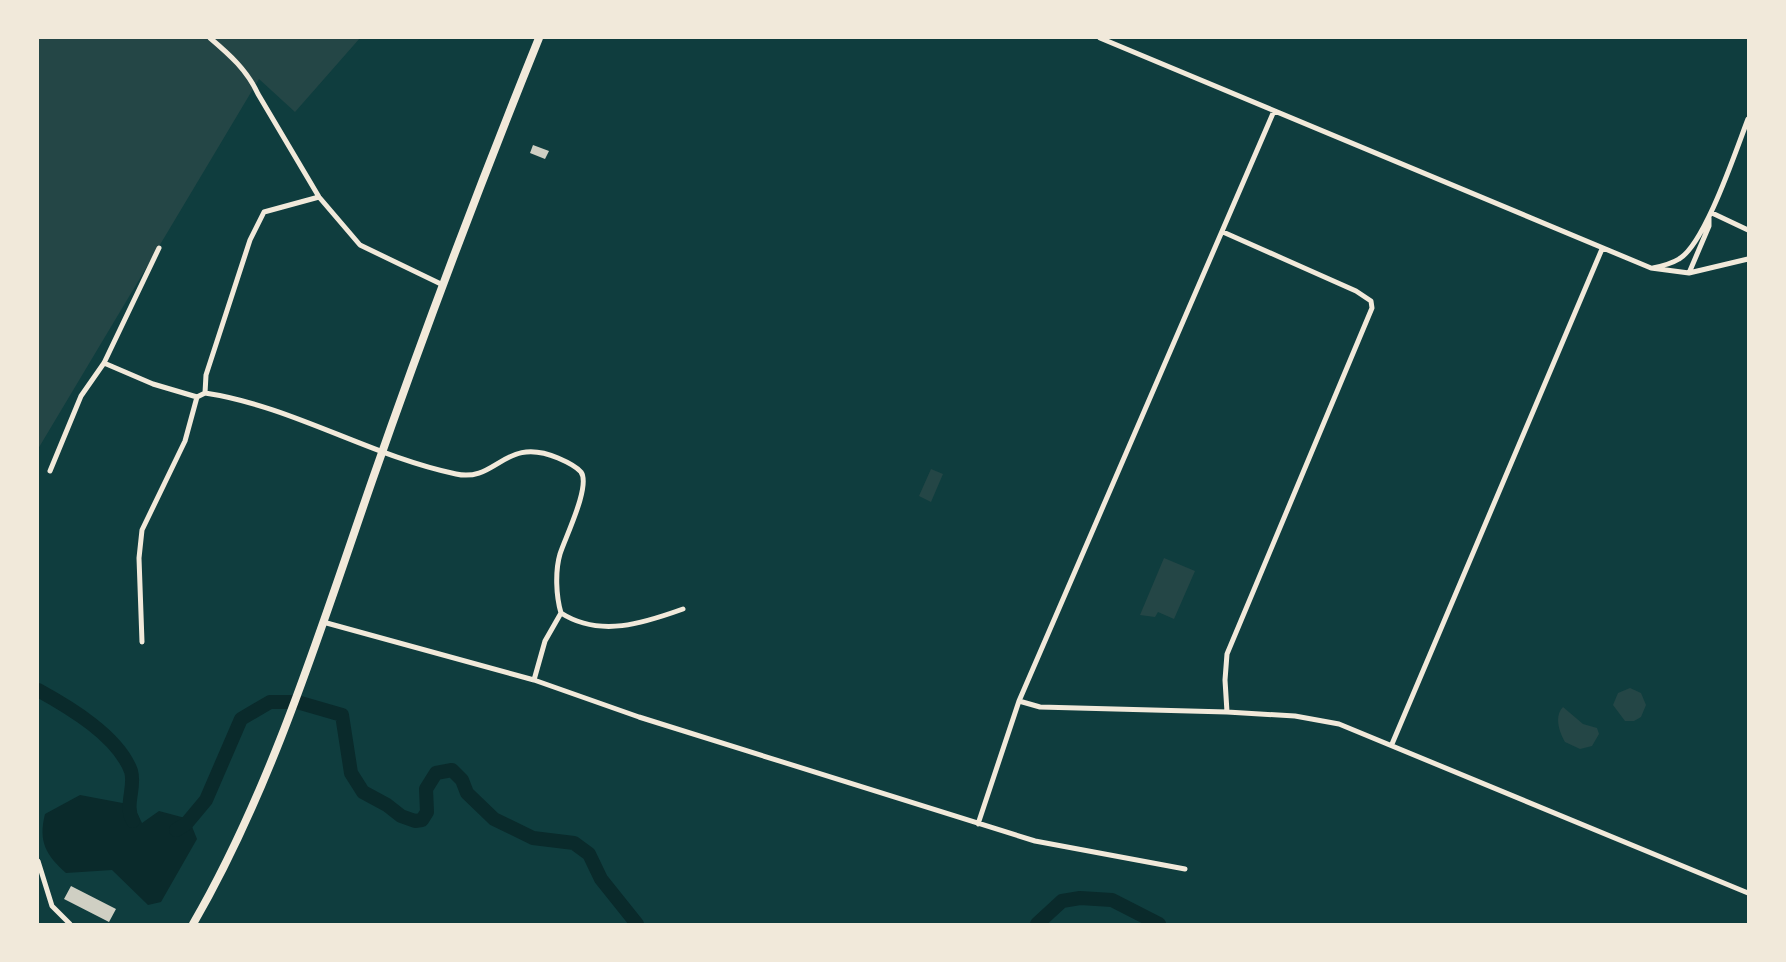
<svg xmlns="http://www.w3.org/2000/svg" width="1786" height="962" viewBox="0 0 1786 962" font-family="Roboto,sans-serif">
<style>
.green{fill:#244646}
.water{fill:#0a2a2b}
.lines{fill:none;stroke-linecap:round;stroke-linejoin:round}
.river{stroke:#0a2a2b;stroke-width:14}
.building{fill:#cfcfc3}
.minor{stroke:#f1e9da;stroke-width:5}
.primary{stroke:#f1e9da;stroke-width:8}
</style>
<rect width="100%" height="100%" fill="#0f3d3e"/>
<path class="green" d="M38,38H360L295,112L259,79L38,449Z
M931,469L943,474L931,502L919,496Z
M1164,558L1195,571L1174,619L1158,612L1155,617L1140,615Z
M1630,688L1641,693L1646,705L1641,717L1634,721H1625L1613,705L1618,693Z
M1563,707L1583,724L1597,728L1599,734L1592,746L1580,749L1565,742C1559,732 1554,716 1563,707Z"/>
<path class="water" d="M80,795L133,805L142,823L159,811L189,819L197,839L161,902L148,905L112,870L66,873C46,855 38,842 45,814Z"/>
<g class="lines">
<path class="river" d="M38,690C69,707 118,736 131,771C136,787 124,805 133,821
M176,830L186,824L206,800L241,719L270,702H297L342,715L351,773L363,792L387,805L401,816L415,821L422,820L427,812L426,789L436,773L452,770L462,780L467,793L494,819L533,838L574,843L589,854L601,879L637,924
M1037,924L1062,901L1080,898L1112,900L1159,924"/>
</g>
<path class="building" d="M533,145L549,151L545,159L530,153Z
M71,886L116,909L109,922L64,899Z"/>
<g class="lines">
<path class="minor" d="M210,38C230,55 247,70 258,94L319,197L360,245L443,285
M1100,38L1651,268L1689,273L1748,259
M1712,213L1748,230
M1223,232L1356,291L1371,301L1372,308L1227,654L1225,680L1227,712
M1653,268C1662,266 1671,264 1679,259C1705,244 1736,150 1748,119
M1689,273L1709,226V218
M104,363L153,384L197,397
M205,393C292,406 370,456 456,474C497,483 504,435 558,458C565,461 576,466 581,472C591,486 565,538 560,554C555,571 556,596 561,613C600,638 644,623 683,609
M50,471L81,396L104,363L159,248
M323,622L534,680L639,717L1035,841L1185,869
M142,642L139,558L142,530L185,441L197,397L205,393L206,375L250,240L264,212L319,197
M534,680L545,641L561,613
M1019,701L1040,707L1227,712L1295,716L1339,724L1748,893
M1392,744L1602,249
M978,824L1019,701L1274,111
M38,861L52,906L70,924"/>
<path class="primary" d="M193,924C271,790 321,628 372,481C424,332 480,184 539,38"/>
</g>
<rect width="1786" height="962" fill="none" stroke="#f1e9da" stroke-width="78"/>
</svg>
